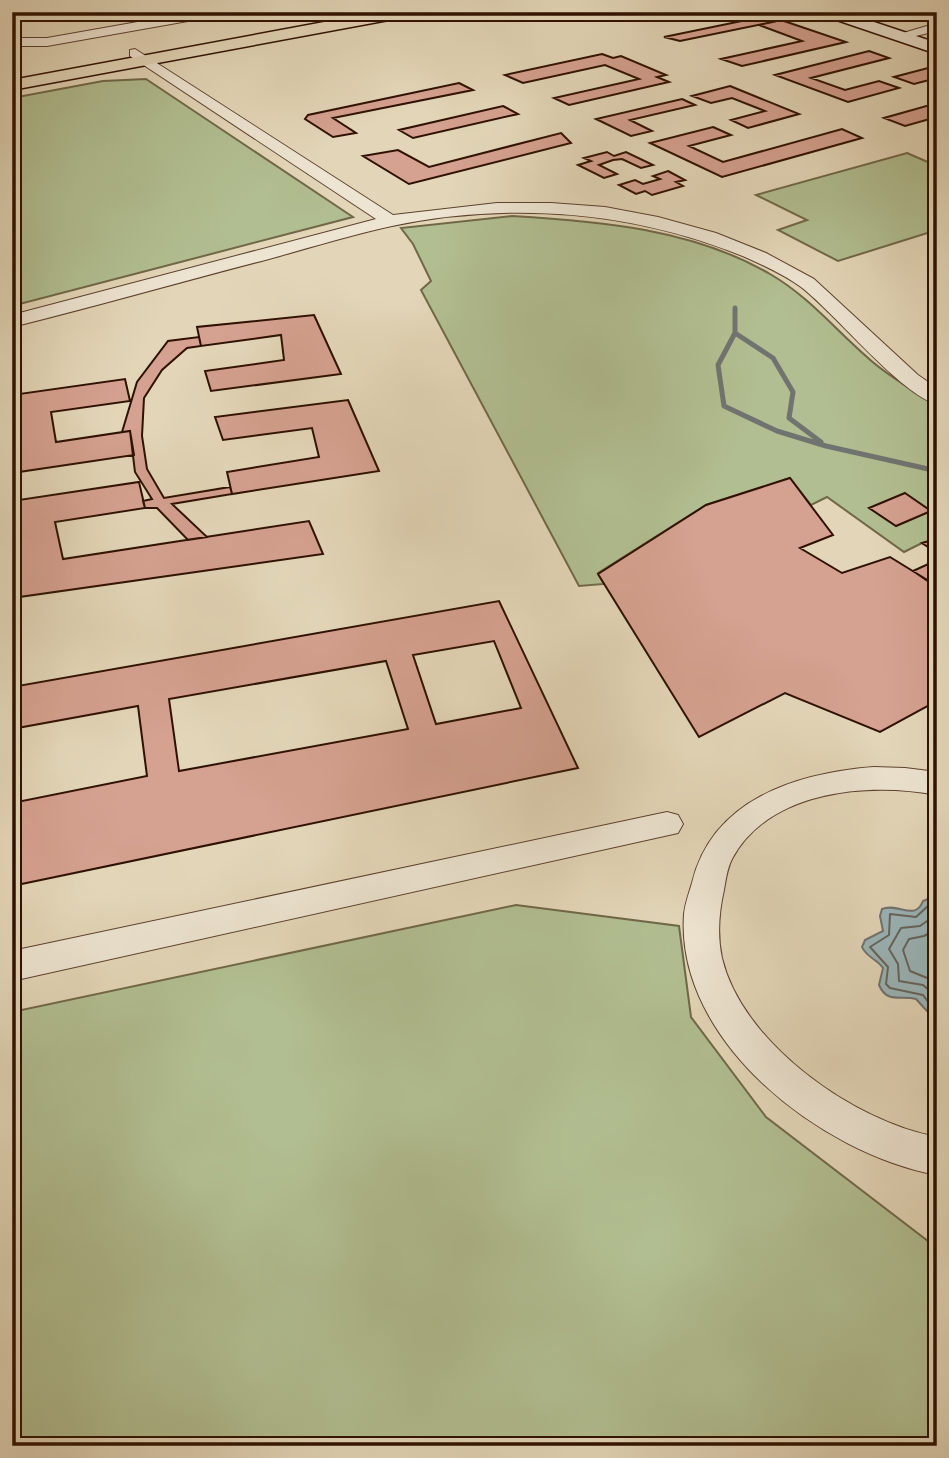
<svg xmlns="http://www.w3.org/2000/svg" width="949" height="1458" viewBox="0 0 949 1458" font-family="'IM FELL French Canon',serif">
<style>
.green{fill:#b1be91;stroke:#706848;stroke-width:2}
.water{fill:#9bb6ba;stroke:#707470;stroke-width:2}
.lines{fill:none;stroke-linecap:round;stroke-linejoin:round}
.shore{stroke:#65645d;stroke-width:2}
.stream{stroke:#707470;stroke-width:5}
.building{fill:#d5a190;stroke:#2f1100;stroke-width:2;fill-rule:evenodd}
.street-casing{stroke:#5c422e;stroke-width:2}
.secondary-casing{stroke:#2f1100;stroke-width:3}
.primary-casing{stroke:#2f1100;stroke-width:3}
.street{fill:#ede4d1;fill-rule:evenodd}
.secondary{fill:#ede4d1;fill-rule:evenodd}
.primary{fill:#e3d6b8;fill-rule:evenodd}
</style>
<rect width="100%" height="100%" fill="#e3d6b8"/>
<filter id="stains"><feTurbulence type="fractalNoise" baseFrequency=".00286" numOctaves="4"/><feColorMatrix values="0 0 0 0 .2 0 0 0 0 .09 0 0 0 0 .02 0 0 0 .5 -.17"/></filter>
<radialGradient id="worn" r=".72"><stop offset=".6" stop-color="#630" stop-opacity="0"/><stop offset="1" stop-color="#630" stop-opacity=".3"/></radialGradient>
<path class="green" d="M146,79L353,217L12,306V98L103,81Z
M907,153L937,166V230L838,261L778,230L807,220L756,195Z
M512,216C599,221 693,229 770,274C808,296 834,328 867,357C887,376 914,390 937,406V523L934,532L936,539L922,543L904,552L827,497L811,505L790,478L706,505L598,573L604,584L579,586L421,290L431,281L413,244L401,228Z
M516,905L679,926L691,1017L766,1117L937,1248V1446H12V1012Z"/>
<path class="water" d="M930,898L937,899V1022L916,999C901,995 887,1004 879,985L883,968C877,959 866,957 862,947L865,940L883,931L880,916L882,909C897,902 915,922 923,901Z"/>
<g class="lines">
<path class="shore" d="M937,905H929L916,917L890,914L889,935L870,947L888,967L886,984L890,988L923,995L937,1014
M937,914L920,926L901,928L889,949L898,964L899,981L923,985L937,997
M937,929L924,936L909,939L903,950L910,971L937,982"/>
<path class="stream" d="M735,308V333L718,365L724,406L777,431L826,446L937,471
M735,333L773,358L793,392L789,418L821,442"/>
</g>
<path class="building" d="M761,17L773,22L680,41L664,37Z
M781,20L846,42L742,66L721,59L802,41L759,25Z
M869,51L889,58L811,78L845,90L879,81L899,88L848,102L775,75Z
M602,54L613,58L621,56L666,75L657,77L669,82L569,105L554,98L639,79L605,65L523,83L505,75Z
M928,68L937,71V83L929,80L914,84L894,77Z
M459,83L473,90L333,118L356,133L333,137L305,119L308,115Z
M730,86L799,114L748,128L731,120L765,111L732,98L711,103L692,96Z
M682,99L695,105L630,120L652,131L631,136L596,119Z
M937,103V117L905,126L884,118Z
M503,106L518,114L413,138L399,130Z
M713,127L731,135L689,146L723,162L842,129L862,138L722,177L650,143Z
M561,133L571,143L409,184L363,156L398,150L429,167Z
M607,152L614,156L626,152L653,165L641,168L622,159L613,160L599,165L617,174L604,178L578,165L591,161L584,158Z
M668,171L685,180L676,182L683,186L652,195L645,191L636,194L619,185L635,180L643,184L660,179L653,176Z
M314,315L341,374L211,391L205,371L284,360L281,335L201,346L197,327Z
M199,337L201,346L187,348L162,370L144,398L142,436L147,469L164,498L230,487L232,494L172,504L207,537L188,540L157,508H145L143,501L152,499L135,472L130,431L122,432L137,382L168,341Z
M125,379L130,401L51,412L56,442L130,431L134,455L12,473V395Z
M348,400L379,471L232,494L227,472L319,457L312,428L223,440L215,417Z
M790,478L833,535L800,548L842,573L890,557L937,586V701L880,732L785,693L699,737L598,574L706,505Z
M139,482L145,508L55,522L63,559L309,521L323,554L12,598V501Z
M905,493L931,511L896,526L869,508Z
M937,523V553L922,543L936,539L934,533Z
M937,560V579L929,582L913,571Z
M499,601L578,768L12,886V803L147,776L138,706L12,729V687ZM494,641L521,708L436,724L413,655ZM386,661L408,729L179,771L169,699Z"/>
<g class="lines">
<defs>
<path id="street" d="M194,12H222L216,16L47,46H12V38H47Z
M937,23V31L899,40L893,36Z
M135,49L393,215L497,203H551L605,207L658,217L716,233L766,253L814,279L918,375L937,388V404C901,395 835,313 801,287C785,275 763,265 745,257C633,211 511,201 392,226C350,235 309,248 269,259C183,281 98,306 12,327V315L376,219L130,56V50Z
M874,767L905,768L937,772V795C869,782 769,790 732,859C727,869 726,879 724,890C719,912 717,935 722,958C742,1043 854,1122 937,1137V1175C822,1154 675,1042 684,914C685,904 689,893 692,883C712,799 797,773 874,767Z
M667,812L678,815L683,824L678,833L12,981V951Z"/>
<path id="secondary" d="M820,12H844L937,43V54L822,15Z"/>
<path id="primary" d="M378,12H413L405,17L12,90V80Z"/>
</defs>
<use href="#street" class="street-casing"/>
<use href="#secondary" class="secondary-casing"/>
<use href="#primary" class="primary-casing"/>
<use href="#street" class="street"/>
<use href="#secondary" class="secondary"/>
<use href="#primary" class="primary"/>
</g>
<rect width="949" height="1458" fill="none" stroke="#e3d6b8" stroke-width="42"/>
<rect x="14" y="14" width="921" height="1430" fill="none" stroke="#2f1100" stroke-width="3.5"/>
<rect x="21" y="21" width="907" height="1416" fill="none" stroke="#2f1100" stroke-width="2"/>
<rect width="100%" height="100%" filter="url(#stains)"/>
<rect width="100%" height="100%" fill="url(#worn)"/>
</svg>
